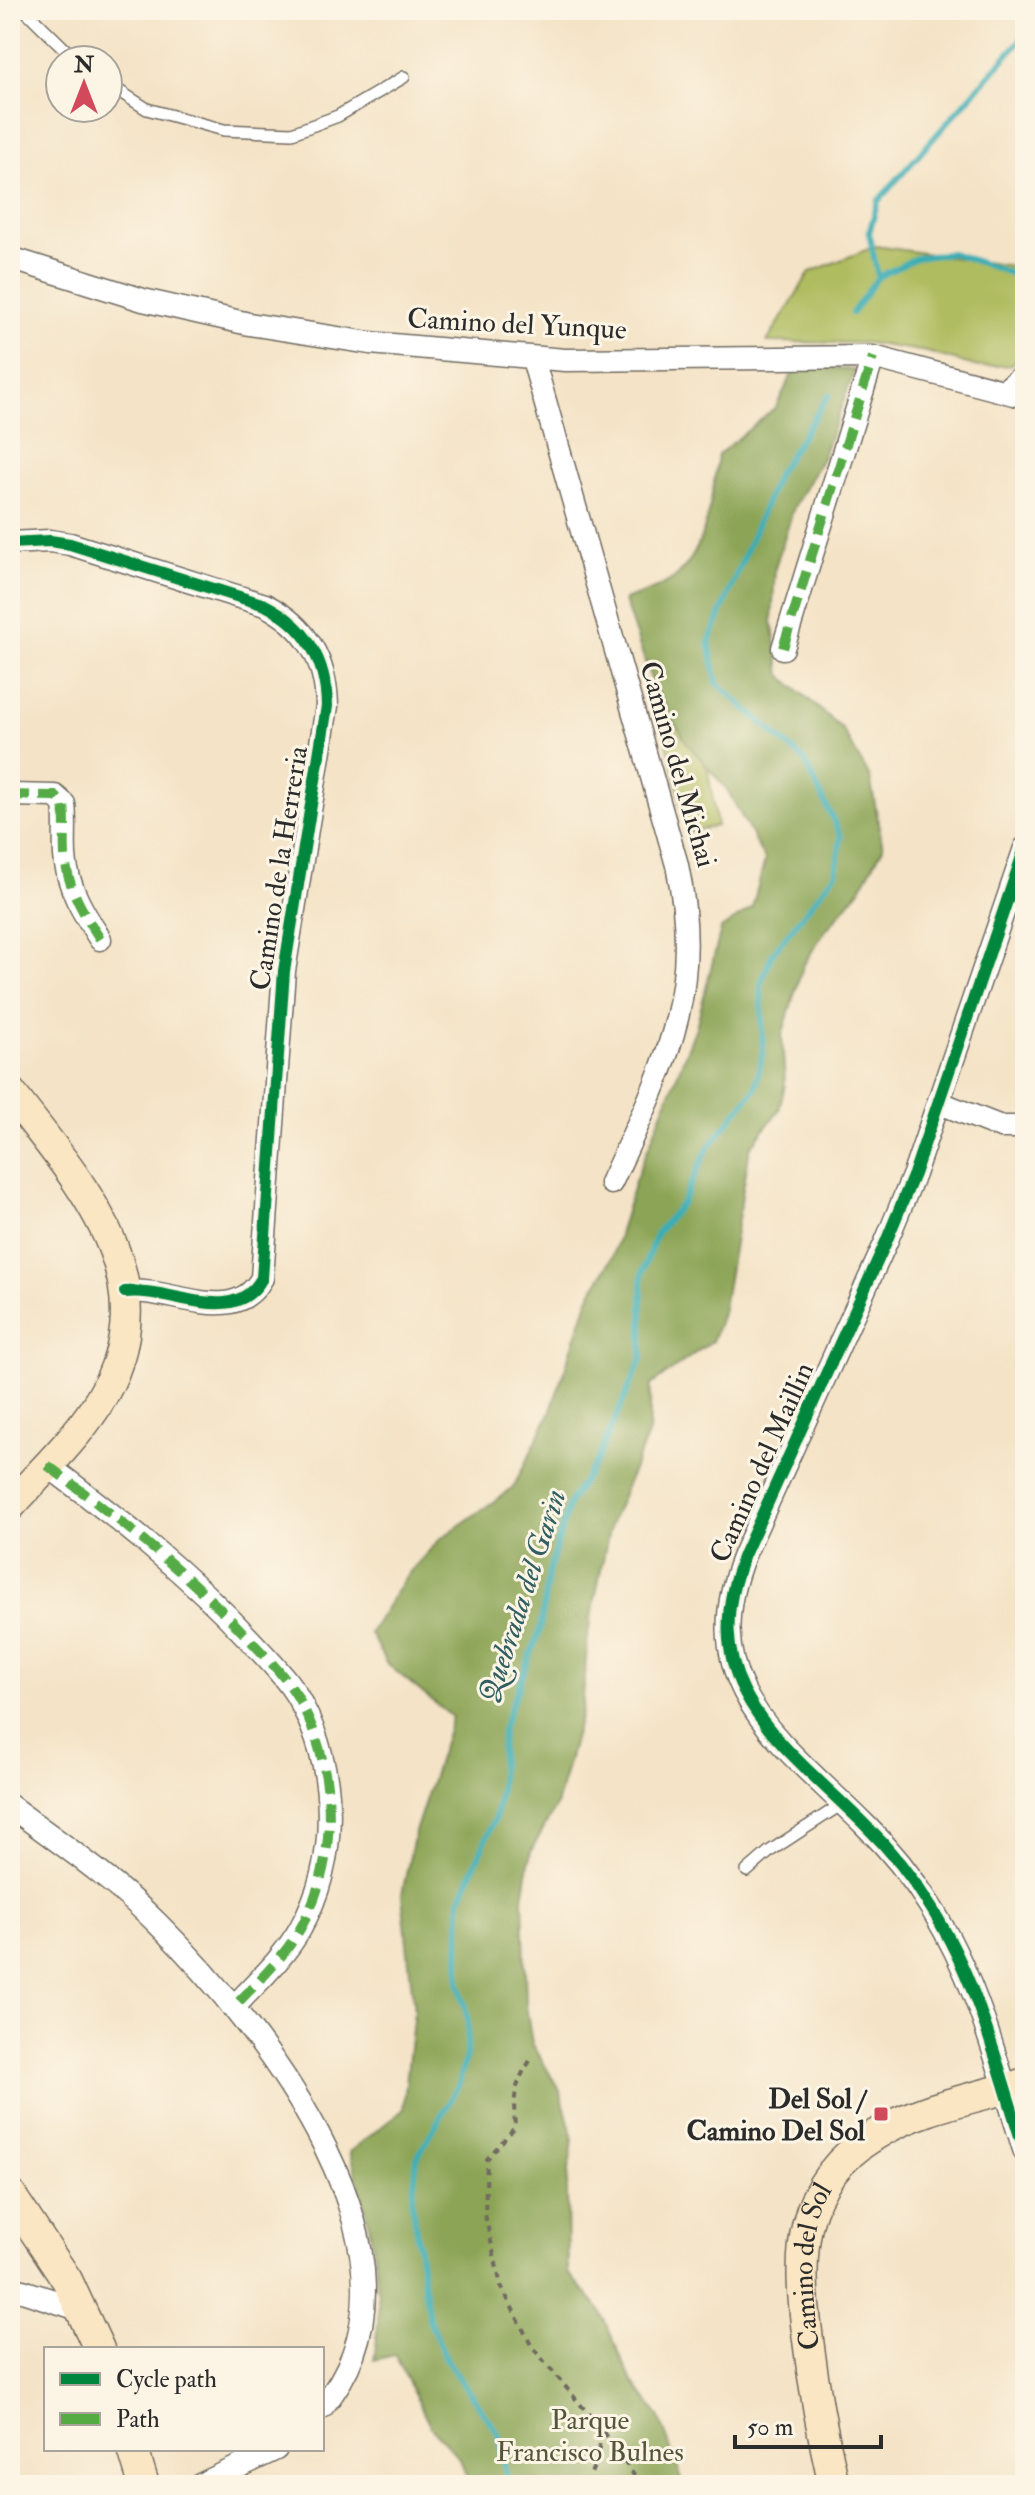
<svg xmlns="http://www.w3.org/2000/svg" width="1035" height="2495" viewBox="0 0 1035 2495" font-family="'IM FELL Double Pica',serif">
<style>
.green{fill:#afbc5e;stroke:#6d7444;stroke-width:2}
.forest{fill:#8ba455;stroke:#5b6840;stroke-width:2}
.lines{fill:none;stroke-linecap:round;stroke-linejoin:round}
.stream{stroke:#3badb5;stroke-width:6}
.lane-casing{stroke:#716b61;stroke-width:14}
.street-casing{stroke:#716b61;stroke-width:25}
.secondary-casing{stroke:#716b61;stroke-width:33}
.path{stroke:#716b61;stroke-width:4;stroke-dasharray:6 6;stroke-linecap:butt}
.lane{stroke:#fff;stroke-width:11}
.street{stroke:#fff;stroke-width:22}
.secondary{stroke:#fbe6c3;stroke-width:30}
.quiet{stroke:#54ab44;stroke-width:10;stroke-dasharray:20 10;stroke-linecap:butt}
.cycleway-casing{stroke:#fcf5e5;stroke-width:17}
.cycleway{stroke:#00873e;stroke-width:12}
.poi-dot{fill:#d1495b;stroke:#fcf5e5;stroke-width:3}
.labels{text-anchor:middle;stroke-width:6;stroke-linejoin:round;paint-order:stroke}
.street-label{font-size:28px;fill:#2b2b2b;stroke:#fcf5e5}
.poi-label{font-size:28px;font-weight:bold;fill:#2b2b2b;stroke:#fcf5e5;text-anchor:end}
.park-label{font-size:28px;fill:#53563a;stroke:#fcf5e5}
.water-label{font-size:30px;font-style:italic;fill:#315f62;stroke:#fcf5e5}
</style>
<rect width="100%" height="100%" fill="#fcf5e5"/>
<filter id="ink" filterUnits="userSpaceOnUse"><feTurbulence type="fractalNoise" baseFrequency=".0125" numOctaves="2"/><feDisplacementMap in="SourceGraphic" scale="16" xChannelSelector="R" yChannelSelector="G"/><feConvolveMatrix kernelMatrix="1 2 1 2 8 2 1 2 1" color-interpolation-filters="sRGB"/></filter>
<filter id="wash" filterUnits="userSpaceOnUse"><feTurbulence type="fractalNoise" baseFrequency=".006" numOctaves="4" result="noise"/><feDisplacementMap in="SourceGraphic" scale="32" xChannelSelector="R" yChannelSelector="G"/><feGaussianBlur stdDeviation="1.8" result="paint"/><feColorMatrix in="noise" values="0 0 0 0 0 0 0 0 0 0 0 0 0 0 0 0 0 1.4 0 .05"/><feComposite in="paint" operator="in"/></filter>
<g filter="url(#wash)">
<rect width="100%" height="100%" fill="#f4e3c6"/>
<path class="green" d="M876,246L1025,268V353L1010,365L978,367L927,352L868,343L767,342L810,272Z
M699,715L717,826L688,832L661,718Z"/>
<path class="forest" d="M796,366L855,370L822,458L794,507L775,568L772,621L781,675L842,729L870,777L883,848L860,889L822,935L803,966L782,1036L785,1085L779,1110L750,1148L722,1314L712,1341L651,1385L649,1432L610,1525L588,1634L582,1710L556,1806L531,1851L523,1897L526,2006L532,2043L561,2093L573,2138L567,2187L568,2273L599,2308L631,2379L659,2416L684,2485H469L460,2459L431,2427L395,2355L374,2360C386,2291 371,2218 349,2152L403,2110L414,2011L402,1894L415,1832L452,1717L386,1663L370,1633L406,1576L440,1539L513,1488L550,1413L589,1298L613,1255L635,1181L696,1027L721,929L752,908L765,860L728,791L687,743L653,685L624,600C641,594 661,588 675,577C708,550 712,493 718,455L776,407Z"/>
<g class="lines">
<path class="stream" d="M878,277L869,233L878,201L1025,35
M852,313L878,277L916,258L952,253L1012,274H1025
M508,2485L499,2435L446,2359L429,2320L412,2203L417,2158L459,2084L467,2051L468,2020L459,1982L460,1900L495,1818L500,1789L502,1730L540,1630L548,1575L570,1501L597,1461L642,1358V1274L656,1234L682,1203L708,1148L755,1089L763,1052L761,983L772,954L836,873L841,836L804,760L717,683L709,642L778,473L829,395"/>
</g>
</g>
<g filter="url(#ink)">
<g class="lines">
<defs>
<path id="lane" d="M25,10L76,60
M108,84L147,109L224,130L292,133L338,116L404,77
M747,1871L770,1851L842,1804"/>
<path id="street" d="M10,258L143,300L249,324L370,343L565,360L873,357L1025,397
M533,359L677,865C705,995 663,1069 611,1183
M1004,391L1025,374
M10,543L50,541L70,544L265,605C306,626 326,659 327,706L284,971L262,1278C234,1329 171,1286 125,1292
M783,648L873,357
M10,795L55,796L64,804C66,821 64,838 65,856C67,887 84,914 100,939
M1025,848L914,1174L886,1242L744,1555C692,1685 781,1742 864,1824C890,1849 913,1878 932,1909C979,1984 998,2069 1025,2152
M940,1103L1001,1127H1025
M47,1465C119,1519 189,1574 250,1640C267,1658 284,1675 297,1696C338,1767 340,1858 300,1929C283,1959 256,1983 233,2008
M10,1806C60,1843 113,1879 157,1923C263,2028 447,2260 322,2407
M10,2287L82,2310
M200,2485L276,2449"/>
<g id="secondary">
<path d="M10,1092C83,1187 175,1285 95,1408C71,1444 39,1474 10,1506"/>
<path d="M10,2194L67,2280L99,2349"/>
<path d="M133,2449L144,2485"/>
<path id="s1" d="M834,2485C823,2437 814,2389 808,2340C797,2257 795,2184 875,2135C919,2107 976,2098 1025,2083"/>
</g>
</defs>
<use href="#lane" class="lane-casing"/>
<use href="#street" class="street-casing"/>
<use href="#secondary" class="secondary-casing"/>
<path class="path" d="M530,2061C514,2084 513,2100 515,2127L487,2159L485,2215L501,2286L532,2347L602,2430L597,2459L586,2485
M603,2432L641,2485"/>
<use href="#lane" class="lane"/>
<use href="#street" class="street"/>
<use href="#secondary" class="secondary"/>
<path class="quiet" d="M783,648L873,357
M10,795L55,796L64,804C66,821 64,838 65,856C67,887 84,914 100,939
M47,1465C119,1519 189,1574 250,1640C267,1658 284,1675 297,1696C338,1767 340,1858 300,1929C283,1959 256,1983 233,2008"/>
<defs>
<path id="cycleway" d="M10,543L50,541L70,544L265,605C306,626 326,659 327,706L284,971L262,1278C234,1329 171,1286 125,1292
M1025,848L914,1174L886,1242L744,1555C692,1685 781,1742 864,1824C890,1849 913,1878 932,1909C979,1984 998,2069 1025,2152"/>
</defs>
<use href="#cycleway" class="cycleway-casing"/>
<use href="#cycleway" class="cycleway"/>
</g>
</g>
<rect class="poi-dot" x="873" y="2106" width="16" height="16" rx="4"/>
<g class="labels">
<g class="street-label">
<text transform="translate(517 323) rotate(3)" y="10">Camino del Yunque</text>
<text transform="translate(679 764) rotate(74)" y="10">Camino del Michai</text>
<text transform="translate(278 868) rotate(-81)" y="10">Camino de la Herreria</text>
<text transform="translate(761 1462) rotate(-66)" y="10">Camino del Maillin</text>
<text dy="10" stroke="none"><textPath href="#s1" startOffset="222">Camino del Sol</textPath></text>
</g>
<g class="poi-label">
<text x="865" y="2108">Del Sol /<tspan x="865" dy="32">Camino Del Sol</tspan></text>
</g>
<g class="park-label">
<text x="590" y="2429">Parque<tspan x="590" dy="32">Francisco Bulnes</tspan></text>
</g>
<g class="water-label">
<text transform="translate(522 1596) rotate(-72)" y="10">Quebrada del Garin</text>
</g>
</g>
<rect width="1035" height="2495" fill="none" stroke="#fcf5e5" stroke-width="40"/>
<rect x="44" y="2347" width="280" height="104" fill="#fcf5e5" stroke="#a8a49b" stroke-width="2"/>
<rect x="60" y="2373" width="40" height="12" fill="#00873e" stroke="#a8a49b" stroke-width="2"/>
<text x="116" y="2387" font-size="24" fill="#2b2b2b">Cycle path</text>
<rect x="60" y="2413" width="40" height="12" fill="#54ab44" stroke="#a8a49b" stroke-width="2"/>
<text x="116" y="2427" font-size="24" fill="#2b2b2b">Path</text>
<g transform="translate(84 84)"><circle r="38" fill="#fcf5e5" stroke="#a8a49b" stroke-width="2"/>
<path d="M0-6L14 30L0 20L-14 30Z" fill="#d1495b"/>
<text y="-12" font-size="22" font-weight="bold" text-anchor="middle" fill="#2b2b2b">N</text>
</g>
<path d="M735 2435v12h146v-12" fill="none" stroke="#2b2b2b" stroke-width="4"/>
<text x="747" y="2435" font-size="24" fill="#2b2b2b" stroke="#fcf5e5" stroke-width="6" paint-order="stroke">50 m</text>
</svg>
